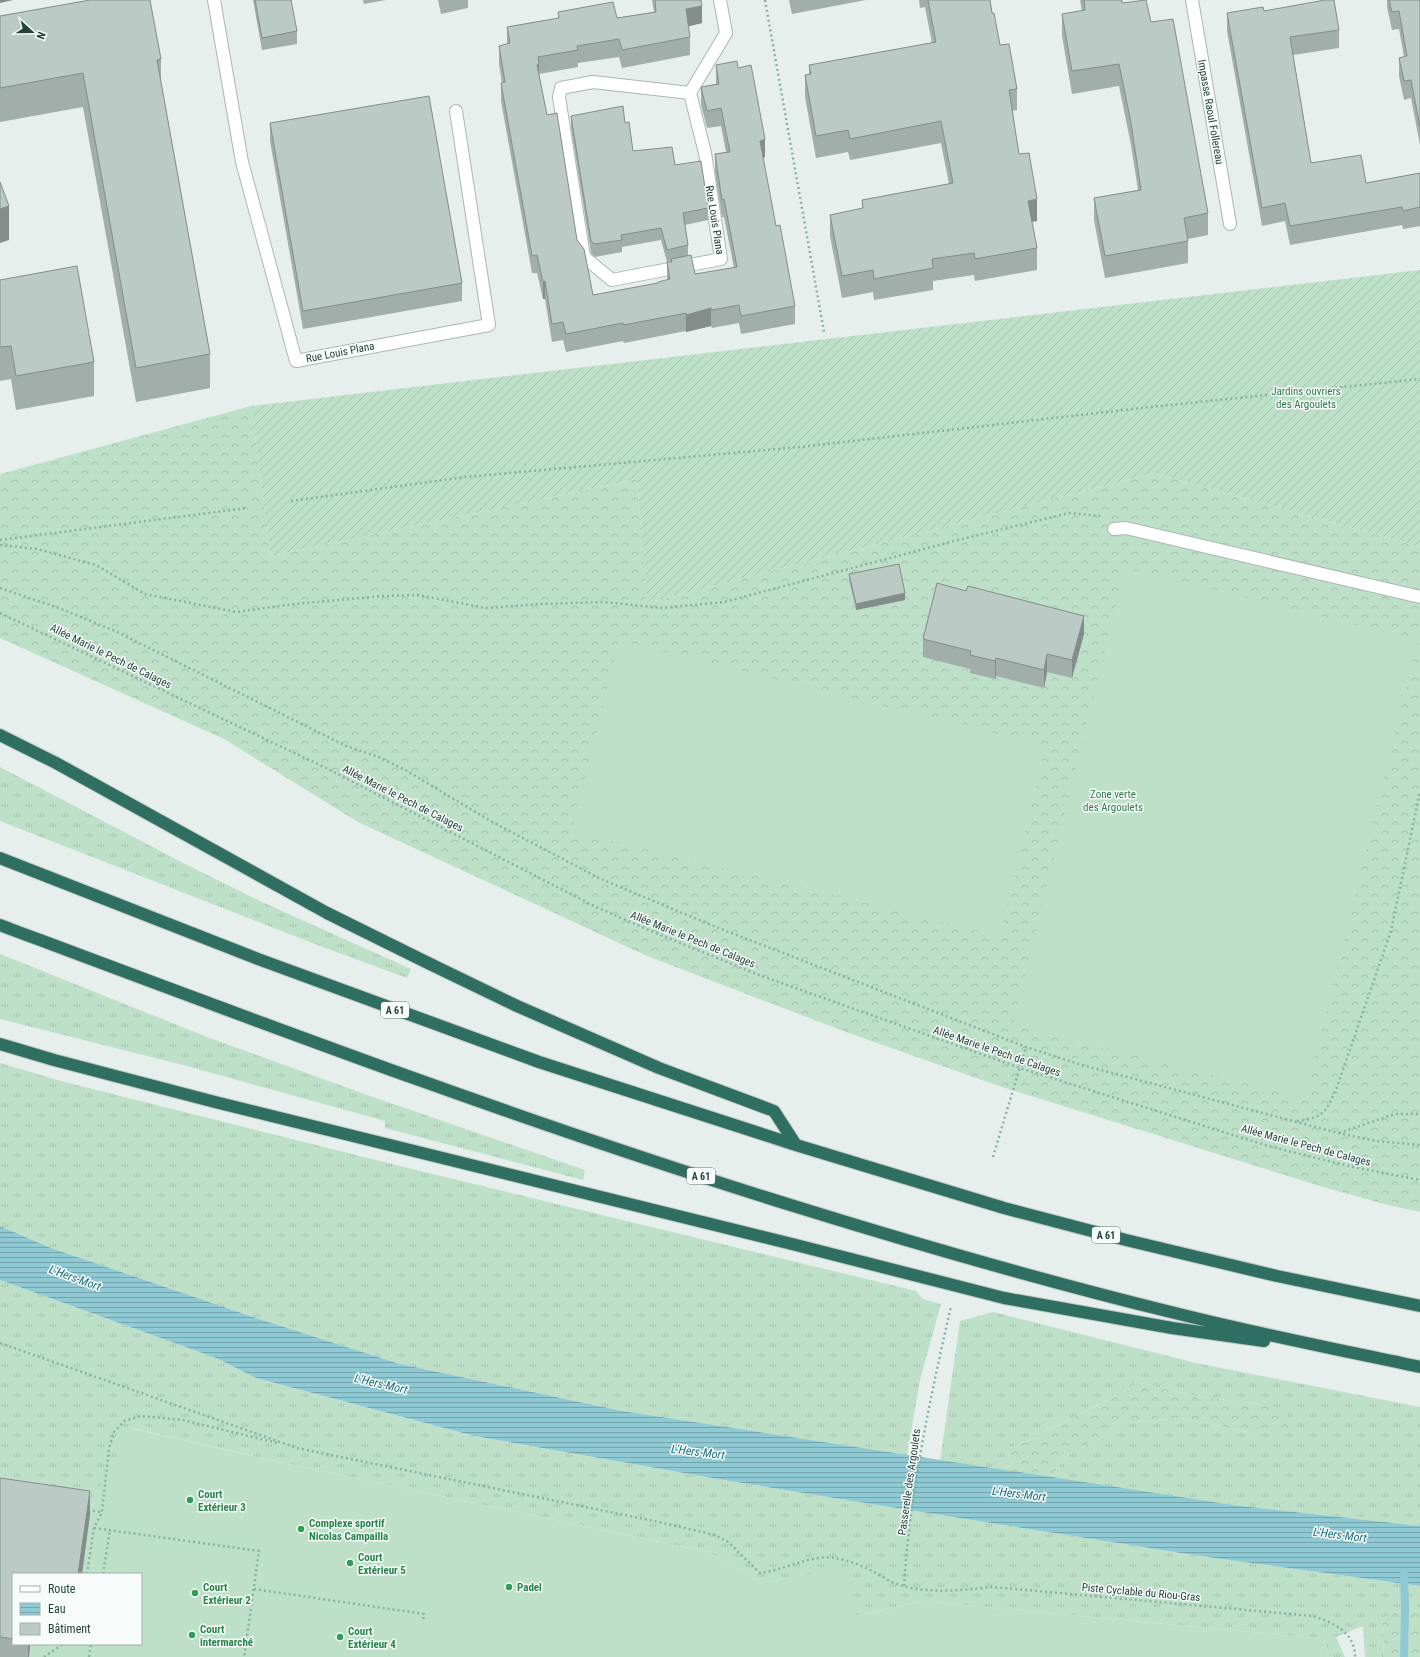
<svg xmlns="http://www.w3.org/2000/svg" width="1420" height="1657" viewBox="0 0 1420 1657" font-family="'Roboto Condensed',sans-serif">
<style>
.grass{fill:url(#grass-tufts)}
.forest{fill:url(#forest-crowns)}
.garden{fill:url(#garden-furrows)}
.pitch{fill:#bfe0c8;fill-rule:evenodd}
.water{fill:url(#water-rules)}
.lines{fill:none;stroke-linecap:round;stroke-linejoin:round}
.stream{stroke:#8ec9d4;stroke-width:8}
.minor-casing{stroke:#a8b8b2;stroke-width:14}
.highway-casing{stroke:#c2cac8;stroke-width:14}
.path{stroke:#86b3a5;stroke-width:2.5;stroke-dasharray:2 3;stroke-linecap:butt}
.minor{stroke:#fff;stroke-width:12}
.highway{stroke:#2f6f62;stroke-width:12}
.wall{fill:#a1aea9}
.shaded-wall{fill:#838d89}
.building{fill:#bbcac4;stroke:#838d89}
.leisure-dot{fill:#2e9e5b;stroke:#f7fbf9;stroke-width:1.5}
.labels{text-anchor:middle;stroke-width:3;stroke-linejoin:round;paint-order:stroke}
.shield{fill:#f7fbf9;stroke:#637a73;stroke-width:1}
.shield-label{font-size:10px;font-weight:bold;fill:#24423a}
.street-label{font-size:11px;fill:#24423a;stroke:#f7fbf9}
.park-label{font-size:11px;fill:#2d7a4b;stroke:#f7fbf9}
.leisure-label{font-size:11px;font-weight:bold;fill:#27864d;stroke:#f7fbf9;text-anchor:start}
.water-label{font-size:12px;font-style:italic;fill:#1c6f80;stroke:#f7fbf9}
</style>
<defs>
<pattern id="grass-tufts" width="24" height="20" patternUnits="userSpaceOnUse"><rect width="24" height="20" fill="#bfe0c8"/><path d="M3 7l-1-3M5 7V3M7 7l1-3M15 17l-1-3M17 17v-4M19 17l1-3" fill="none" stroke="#a4c1ad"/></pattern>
<pattern id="forest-crowns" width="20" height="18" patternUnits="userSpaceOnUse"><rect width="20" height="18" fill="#bfe0c8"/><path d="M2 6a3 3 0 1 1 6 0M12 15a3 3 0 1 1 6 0" fill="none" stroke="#a4c1ad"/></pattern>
<pattern id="garden-furrows" width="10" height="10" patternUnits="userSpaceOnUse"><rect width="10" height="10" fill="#bfe0c8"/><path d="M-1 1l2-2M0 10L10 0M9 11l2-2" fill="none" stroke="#a4c1ad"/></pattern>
<pattern id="water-rules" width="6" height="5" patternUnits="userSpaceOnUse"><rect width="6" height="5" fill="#8ec9d4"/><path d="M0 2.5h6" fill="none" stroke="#74a5ad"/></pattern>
</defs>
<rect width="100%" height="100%" fill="#e6efeb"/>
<path class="grass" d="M0,767L187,865L262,902L411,969L407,978L320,946L0,821Z
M0,954L207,1037L373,1097L585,1170L583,1180L385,1128V1121L183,1065L0,1019Z
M0,1063L61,1081L412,1169L916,1291L923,1299L941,1304L920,1380L907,1455L622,1411L400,1364L262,1320L51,1248L0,1226Z
M0,1280L216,1358L256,1378L473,1436L718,1479L871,1504L1200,1556L1420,1586V1610L1405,1609L1382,1618L1384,1657H1365L1363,1626L1336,1637L1345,1657H1328L1324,1639L921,1601L855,1616L848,1568L761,1583L708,1552L284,1463L131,1428L91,1506L0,1493Z
M993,1312L1196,1363L1420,1407V1526L1233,1505L1050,1478L1066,1456L1106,1435L1124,1423L1182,1418L1253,1433L1259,1404L1195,1396L1137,1382L1128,1390L1009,1449L1007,1471L940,1461L960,1321Z"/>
<path class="forest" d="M251,406L271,556L637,479L647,603L1154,473L1420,547V1212L1388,1205L1323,1187L996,1085L846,1032L647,956L358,822L224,739L0,638V474Z
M1137,1382L1195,1396L1259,1404L1287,1412L1290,1428L1253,1433L1182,1418L1124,1423L1106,1435L1066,1456L1050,1478L1007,1471L1009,1449L1128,1390Z
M1405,1609L1420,1610V1657H1384L1382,1618Z"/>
<path class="garden" d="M1420,270V547L1154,473L647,603L637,479L271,556L251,406Z"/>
<path class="pitch" d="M1125,568L1418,640L1305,1098L1013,1025Z
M619,641L1046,746L1000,936L572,831Z
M130,1428L284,1463L708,1552L761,1583L849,1567L856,1616L921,1601L1324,1639L1328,1657H0V1493L91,1506ZM13,1574H141V1644H13Z"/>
<path class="water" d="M0,1226L51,1248L262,1320L400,1364L622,1411L1233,1505L1420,1526V1586L1200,1556L871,1504L718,1479L474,1436L256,1378L216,1358L0,1280Z"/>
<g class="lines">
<path class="stream" d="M1404,1574L1405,1609L1404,1657"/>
<defs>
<path id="minor" d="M214,0L242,162L296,361L489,325L456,111
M1192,0L1230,224
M690,93L593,82L561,88L559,97L584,257L612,280L721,259L705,153L690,93L726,33L720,0
M1114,529L1126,528L1420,597"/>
<path id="highway" d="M0,735L56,763L327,913L428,963L517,1006L659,1068L774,1111L796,1145
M0,858L258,959L539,1062L796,1145L1004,1208L1126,1240L1277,1276L1420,1306
M0,925C264,1024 528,1124 797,1207C923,1246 1051,1283 1179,1314C1259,1334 1340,1350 1420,1367
M0,1044L54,1060L215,1102L792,1244L1004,1298L1172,1328L1264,1341"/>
</defs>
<use href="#minor" class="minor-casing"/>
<use href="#highway" class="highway-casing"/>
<path class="path" d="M765,0L824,332
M291,501L465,477L800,447L1141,408L1420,379
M0,540L247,508
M0,545L37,549L96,565L145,594L236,612L294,604L383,596L418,595L486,608L539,604L603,602L663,608L724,602L954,541L1069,513L1100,516
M0,588L59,608L115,631L346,746L379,757L407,771L494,823L601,879L716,927L1026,1047L1082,1065L1338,1133L1376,1141L1420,1145
M0,613L324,767L596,907L663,936L759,975L1020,1068L1268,1146L1353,1167L1420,1180
M1297,1121C1326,1117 1326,1111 1337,1087L1391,931L1420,791
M1339,1133L1395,1114H1420
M993,1157L1026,1047
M0,1343L297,1448L654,1521L715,1535L728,1542L760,1573C784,1570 812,1554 835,1558C847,1560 861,1565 872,1571C880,1574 886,1580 894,1583C926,1595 960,1590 993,1587L1313,1616C1334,1623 1355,1632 1355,1657
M88,1510L102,1512
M94,1528L259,1551L244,1657
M87,1574L94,1528L102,1512L109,1448L114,1432L124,1421L141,1416L183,1420L277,1443
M103,1574L110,1530
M904,1586C910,1492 930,1399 951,1306
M254,1589L424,1614L423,1621
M44,1657L63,1644
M89,1657L91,1644"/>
<use href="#minor" class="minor"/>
<use href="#highway" class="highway"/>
</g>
<path class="wall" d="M253,0H291L297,31V44L262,50Z
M363,0H386L364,4Z
M438,0H468V8L441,14Z
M652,0H701L702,23L688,26L690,37V55L622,68L619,57L578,63V67L539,74L547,115L577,240L593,295L658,283L667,280V262H671V261L667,262L661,240L622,247V252L595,257L591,253L571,128V116L625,123L633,151L675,165L708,208V220L685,225L688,245V255L695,274L734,268L724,217H722L715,172V154L726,152L721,126L707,128L701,105V87L716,84V65L738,68L765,157L763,158L776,226L795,306V324L741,334L739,323L712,328L711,326L686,332V331L624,343L623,341L566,352L563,340L552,342L545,299H543L537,273H532L501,101V83H502L499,64V46L507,44V27L558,18V12L617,18L654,12Z
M789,0H866L792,14Z
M919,0H990L992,13L1000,45L1017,89V110L1012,111L1019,154L1037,221L1032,222L1037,248V270L975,281L974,275L933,281V290L874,300L873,292L842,298L830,236V215L862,209V200L949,184L941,143L850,160L848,152L816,158L805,97V75L809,74V65L932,43L925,7L920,8Z
M1080,0H1122V3L1151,22L1208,213V235L1188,239V263L1105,278L1094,220V198L1138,190L1131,145L1119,86L1072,94L1062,36V14L1082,11Z
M1387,0H1420V145L1411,98L1404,100L1399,76V58L1404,57L1399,29L1392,30L1387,7Z
M1264,11L1339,30V48L1293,55L1311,163L1366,183L1420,173V226L1403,229L1402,225L1290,245L1285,221L1262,226L1227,31V13Z
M0,16L161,59V82L210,354V388L136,402L83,107L0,122Z
M270,123L462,283V301L303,329L270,141Z
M0,280L94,362V396L16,410L11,379L0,381Z
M849,574L905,600L856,610L849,580Z
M1084,634L1072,678L1047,672L1044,688L996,676L995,679L970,673V669L923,657V639Z
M0,1478L90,1514L82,1574H13V1644H32L30,1645L29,1657H0Z"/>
<path class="shaded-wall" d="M0,0H13L0,3Z
M702,6V23L686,27V9Z
M539,64V82L537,65Z
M765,139V157L760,159V141Z
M1037,199V221L1028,222V201Z
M9,206V240L0,243V209Z
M545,281V299H543V282Z
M711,308V326L686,332V315Z
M905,593V600L856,610V604Z
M1084,616V634L1072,678V660Z
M1047,654V672L1044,688V670Z
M996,658V676L995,679V661Z
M90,1491V1514L82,1574H78Z
M28,1644H32L30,1645L29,1657H28Z"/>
<path class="building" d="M90,0H150L161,59L157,60L210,354L136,368L83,73L0,88V16Z
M255,0H291L297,31L262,38Z
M655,0H701L702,6L686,9L690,37L622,50L619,39L577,46L578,50L538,57L539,64L537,65L547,115L557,113L577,240L584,249L593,295L658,283V282L670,279L667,262H672L671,259L691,255L695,274L737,267L724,199L722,200L715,154L730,152L721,108L707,111L701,87L719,84L716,65L737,61L738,68L751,65L765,139L760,141L776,226L780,225L795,306L741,316L739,305L712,310L711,308L686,315V313L624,325L623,323L566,334L563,322L552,324L545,281L543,282L537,255L532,256L501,83L505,82L499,46L510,43L507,27L559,18L558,12L613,2L617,18L656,12Z
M928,0H990L992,13H994L1000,45L1009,44L1017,89L1009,90L1019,154L1029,153L1037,199L1028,201L1037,248L975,259L974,253L932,259L933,268L874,279L873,270L842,276L830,215L863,208L862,200L953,183L941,121L850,139L848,130L816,136L805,75L811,74L809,65L936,42Z
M1084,0H1122V3L1146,0L1151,22L1173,19L1208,213L1184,218L1188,241L1105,256L1094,198L1141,190L1131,123L1119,64L1072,71L1062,14L1085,10Z
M1325,0H1334L1339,30L1290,37L1311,163L1361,155L1366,183L1420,173V207L1403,211L1402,207L1290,226L1285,203L1262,208L1227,13L1263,7L1264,11Z
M1389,0H1420V127L1411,80L1404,81L1399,58L1407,56L1399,11L1392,12Z
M429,96L462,283L303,311L270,123Z
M623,106L625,123L629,122L633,151L672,147L675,165L701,161L708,208L683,213L688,245L667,250L661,228L621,235L622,240L595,244L591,241L571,116Z
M0,182L9,206L0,209Z
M77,266L94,362L16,376L11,346L0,347V280Z
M899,564L905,593L856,604L849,574Z
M937,583L966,591L968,586L1084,616L1072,660L1047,654L1044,670L996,658L995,661L970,655L971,651L923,639Z
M0,1478L90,1491L78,1574H13V1639L0,1637Z"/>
<g class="leisure-dot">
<circle cx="190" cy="1500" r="4"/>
<circle cx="301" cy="1529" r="4"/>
<circle cx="350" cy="1563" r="4"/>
<circle cx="509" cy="1587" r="4"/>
<circle cx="195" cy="1593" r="4"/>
<circle cx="192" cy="1635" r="4"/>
<circle cx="340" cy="1637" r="4"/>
</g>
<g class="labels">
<g class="shield">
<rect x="381" y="1002" width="28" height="16" rx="3"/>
<rect x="687" y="1168" width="28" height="16" rx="3"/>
<rect x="1092" y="1227" width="28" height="16" rx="3"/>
</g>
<g class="shield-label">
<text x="395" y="1014">A 61</text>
<text x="701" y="1180">A 61</text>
<text x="1106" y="1239">A 61</text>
</g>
<g class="street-label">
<text transform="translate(1211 112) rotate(80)" y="4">Impasse Raoul Follereau</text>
<text transform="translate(715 220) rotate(81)" y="4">Rue Louis Plana</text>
<text transform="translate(340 352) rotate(-11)" y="4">Rue Louis Plana</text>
<text transform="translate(111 656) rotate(26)" y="4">Allée Marie le Pech de Calages</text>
<text transform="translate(403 798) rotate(27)" y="4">Allée Marie le Pech de Calages</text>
<text transform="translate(693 939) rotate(22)" y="4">Allée Marie le Pech de Calages</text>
<text transform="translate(997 1051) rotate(19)" y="4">Allée Marie le Pech de Calages</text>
<text transform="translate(1306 1145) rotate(15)" y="4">Allée Marie le Pech de Calages</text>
<text transform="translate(909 1482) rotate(-82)" y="4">Passerelle des Argoulets</text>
<text transform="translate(1141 1592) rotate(5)" y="4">Piste Cyclable du Riou-Gras</text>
</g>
<g class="park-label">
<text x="1306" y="395">Jardins ouvriers<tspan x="1306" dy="13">des Argoulets</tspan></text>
<text x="1113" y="798">Zone verte<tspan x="1113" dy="13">des Argoulets</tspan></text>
</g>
<g class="leisure-label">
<text x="198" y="1498">Court<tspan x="198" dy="13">Extérieur 3</tspan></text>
<text x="309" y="1527">Complexe sportif<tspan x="309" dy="13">Nicolas Campailla</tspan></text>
<text x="358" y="1561">Court<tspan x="358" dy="13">Extérieur 5</tspan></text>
<text x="203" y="1591">Court<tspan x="203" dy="13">Extérieur 2</tspan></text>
<text x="517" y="1591">Padel</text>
<text x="200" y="1633">Court<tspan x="200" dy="13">intermarché</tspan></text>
<text x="348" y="1635">Court<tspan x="348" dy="13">Extérieur 4</tspan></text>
</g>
<g class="water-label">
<text transform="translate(75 1278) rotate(20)" y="4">L'Hers-Mort</text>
<text transform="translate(381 1384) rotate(13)" y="4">L'Hers-Mort</text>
<text transform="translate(698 1452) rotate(7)" y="4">L'Hers-Mort</text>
<text transform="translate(1019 1494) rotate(7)" y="4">L'Hers-Mort</text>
<text transform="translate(1340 1535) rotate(7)" y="4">L'Hers-Mort</text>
</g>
</g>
<rect x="12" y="1573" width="130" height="72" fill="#f7fbf9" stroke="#a3b1ad"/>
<rect x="20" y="1586" width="20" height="6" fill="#ffffff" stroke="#a3b1ad"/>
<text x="48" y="1593" font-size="12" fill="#24423a">Route</text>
<rect x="20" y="1603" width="20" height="12" fill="url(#water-rules)" stroke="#a3b1ad"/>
<text x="48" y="1613" font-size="12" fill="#24423a">Eau</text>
<rect x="20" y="1623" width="20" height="12" fill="#bbcac4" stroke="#a3b1ad"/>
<text x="48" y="1633" font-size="12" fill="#24423a">Bâtiment</text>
<g transform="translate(32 32) rotate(111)" stroke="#f7fbf9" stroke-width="3" paint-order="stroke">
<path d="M0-3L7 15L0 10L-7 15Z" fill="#24423a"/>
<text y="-6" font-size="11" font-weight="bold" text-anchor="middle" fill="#24423a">N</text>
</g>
</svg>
